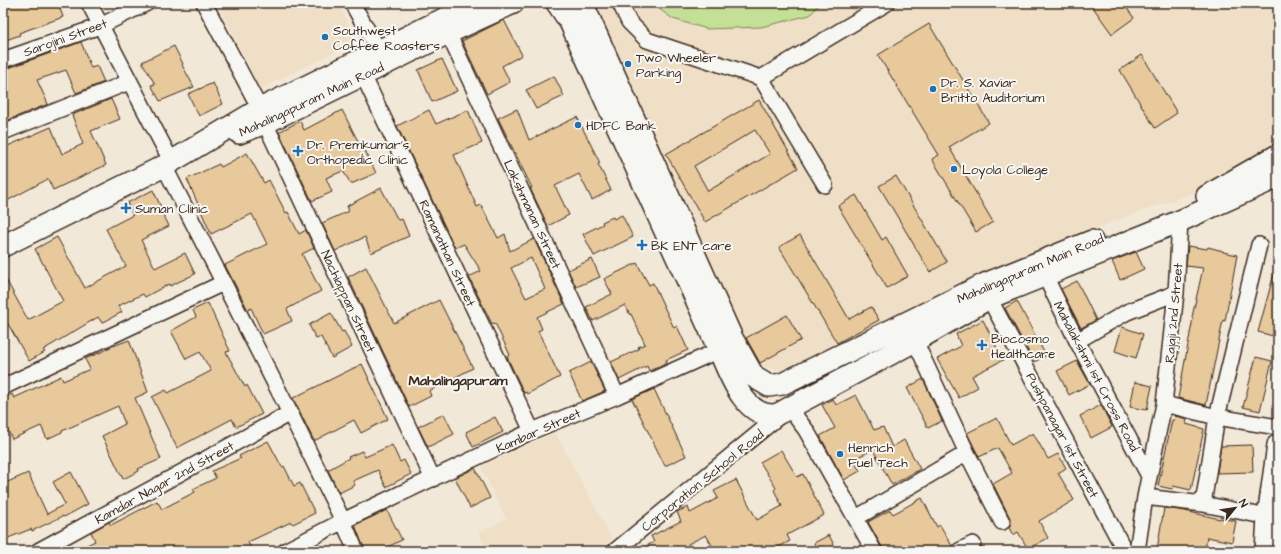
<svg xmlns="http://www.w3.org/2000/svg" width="1281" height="554" viewBox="0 0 1281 554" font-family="'Architects Daughter',sans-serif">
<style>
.built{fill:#efdfc6}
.green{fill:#c4df96;stroke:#80845a}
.building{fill:#e8c99b;stroke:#3b2a1e;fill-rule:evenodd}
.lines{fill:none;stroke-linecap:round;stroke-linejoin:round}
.minor-casing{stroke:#3b2a1e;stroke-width:18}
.secondary-casing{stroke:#3b2a1e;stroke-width:24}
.minor{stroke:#f6f6f2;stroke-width:15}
.secondary{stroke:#f6f6f2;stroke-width:21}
.poi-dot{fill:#1f6fb2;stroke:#f6f6f2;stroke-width:1.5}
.labels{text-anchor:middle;stroke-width:4;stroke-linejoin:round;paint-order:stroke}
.poi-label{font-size:13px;fill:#3b2a1e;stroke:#f6f6f2;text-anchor:start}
.street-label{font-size:13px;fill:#3b2a1e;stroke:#f6f6f2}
.neighbourhood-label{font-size:14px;font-weight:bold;fill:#3b2a1e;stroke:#f6f6f2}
</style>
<rect width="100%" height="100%" fill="#f2e8d8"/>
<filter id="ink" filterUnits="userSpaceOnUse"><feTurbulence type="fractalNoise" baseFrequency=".025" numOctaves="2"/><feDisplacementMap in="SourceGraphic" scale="8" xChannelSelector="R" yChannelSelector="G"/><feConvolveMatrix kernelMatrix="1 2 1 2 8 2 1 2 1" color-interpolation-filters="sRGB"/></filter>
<g filter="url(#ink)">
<path class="built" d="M217,3H338L357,41L260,89Z
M596,3H1278V149L1204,189L1054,243L791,372L752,365Z
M555,432L612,539L595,551H488L479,533L506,519L481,467Z"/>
<path class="green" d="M651,3H820L810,15L761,27L707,29L673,19Z"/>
<path class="building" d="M3,3H58L63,17L19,33L20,35L3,41Z
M1090,3H1123L1134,18L1112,34Z
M504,20L522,55L502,66L510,82L487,94L462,41Z
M929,24L989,123L949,147L993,222L976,232L932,159L939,155L878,55Z
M81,42L91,68L97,66L104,82L76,93L66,70L37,80L48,104L3,122V70Z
M174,46L183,64L182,65L194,87L160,101L151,85L155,84L142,62Z
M1142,55L1177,113L1155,128L1120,70Z
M442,59L457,91L432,102L418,70Z
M554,76L564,96L536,109L526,90Z
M213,83L223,104L199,116L188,94Z
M111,99L120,119L91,131L106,165L53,190L48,179L3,203V148L51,127L62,154L83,144L72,115Z
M759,100L798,168L705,222L666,154ZM755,130L770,154L708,191L694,166Z
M517,109L529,140L577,117L600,163L598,164L611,190L592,200L579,174L555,186L569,215L548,226L530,188H532L498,118Z
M342,110L361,147L363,146L376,173L351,184L343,171L326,178L332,192L312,201L279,132L300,121L304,130Z
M429,110L436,124L468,110L482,143L454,155L477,207L481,205L498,238L505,234L510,251L534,239L564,304L537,317L542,329L538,331L560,377L527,394L526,392L524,393L507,357L510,355L495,323L492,324L469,277L481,271L464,244L455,248L397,126ZM531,258L545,289L526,298L511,268Z
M247,153L264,183L269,180L286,213L288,212L299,234L306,230L314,248L302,254L321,291L287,309L292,321L263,334L251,308L248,310L225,265L267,244L252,214L211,234L187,179L219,164L221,167Z
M896,176L947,262L930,272L879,186Z
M381,188L398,220L402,219L409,236L371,253L365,237L335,251L322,223L349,211L347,206Z
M153,190L161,207L160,208L169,226L141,240L155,268L185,253L195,274L170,286L169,284L145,297L143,294L118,306L122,312L102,323L98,317L43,350L45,352L29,361L3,315V274L28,320L63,301L35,249L57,237L85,288L126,266L106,229L133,215L127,203Z
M856,195L882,240L886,237L908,276L887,288L838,206Z
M622,215L633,237L594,256L583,234L603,224L602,222L613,217L614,219Z
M800,235L849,319L871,307L879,320L837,343L779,247Z
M1188,246L1207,249L1208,247L1223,251V252L1237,255L1225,321L1223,320L1206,405L1178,398L1193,318L1192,317L1203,268L1186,266Z
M1136,252L1144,269L1120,280L1112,261Z
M592,259L600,277L576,287L568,270Z
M637,263L649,285L653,283L674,328L677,326L688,350L666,360L667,363L649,371L647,366L619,380L611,362L639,349L638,347L645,344L631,314L630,315L625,305L593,321L586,307L612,294L604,279Z
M366,267L394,323L439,300L473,368L429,391L431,396L409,407L348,277Z
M1275,270H1278V319L1273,336L1258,332Z
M1077,281L1096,320L1081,328L1061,289Z
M1017,301L1046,356L1034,362L1005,308Z
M208,303L230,351L226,352L245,387L247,385L262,414L236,427L232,419L177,448L152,397L166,390L168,393L211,371L200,352L186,359L171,331L196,317L193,310Z
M331,313L342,332L344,331L352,347L332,358L321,337L316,339L309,325Z
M787,315L801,340L760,363L746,338Z
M983,320L1003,360L972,376L978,387L959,398L937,359L961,346L956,334Z
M1122,327L1143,334L1136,358L1115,351Z
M129,340L148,392L135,398L161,459L138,469L139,471L123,479L102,436L125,424L118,406L62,431V432L47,439L41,426L12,439L3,420V399L12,394L14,398L61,376L63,381L90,369L85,359L108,349V348Z
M1256,357L1272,361L1260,411L1243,407Z
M1077,361L1090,384L1069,395L1057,371Z
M591,362L605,391L582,401L569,373Z
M362,364L388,419L361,433L354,420L314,441L293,398Z
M923,379L942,421L928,428L907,388Z
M1135,382L1152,386L1147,410L1130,407Z
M654,389L686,456L665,466L632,399Z
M856,395L874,430L883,427L892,447L904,440L920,469L892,485L873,450L853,459L860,471L844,480L820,436L835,428L822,405L833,399L836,405Z
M1101,405L1112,427L1091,438L1080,416Z
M444,414L454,434L428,447L418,427Z
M1175,416L1187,419L1186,424L1204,429L1191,490L1173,486L1172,489L1158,486L1172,420H1174Z
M495,417L503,432L473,447L466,432Z
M997,418L1011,445L1033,433L1048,459L1058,454L1066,468L1058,473L1074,500L1039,521L1048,538L1028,549L1018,532L1013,535L1009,528L1011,523L1010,518L993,484L1012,473L998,448L979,457L967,433Z
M268,441L282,467L284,466L294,486L300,483L315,513L293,524L291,522L248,542L252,551H177L174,546L165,551H75L95,541L91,532L109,522L111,525L157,501L162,509L195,492L193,489L216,478L212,471L241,458L239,456Z
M392,445L400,462L404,460L411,474L386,487L378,470L353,481L355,485L339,493L328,470L349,458L348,457L362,451L365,457Z
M1252,445L1253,472L1217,473L1221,446Z
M781,450L797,477L803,474L824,515L787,535L790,541L771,551H715L706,535L688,544L692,551H636L654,542L651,536L681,521L677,512L688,507L690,513L718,498L714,491L736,480L757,520L782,506L774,490L776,488L760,462Z
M475,468L490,498L470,508L455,478Z
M71,472L88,504L64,517L63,516L32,531L31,529L3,540V484L28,473L47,514L65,504L53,482Z
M922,498L937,527L940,525L952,546L950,551H883L882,547L868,522L890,510L893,514Z
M1164,508L1185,511L1220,519V518L1236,521L1232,542L1207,537L1205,551H1168L1157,549Z
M387,510L402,540L379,551H365L355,525Z
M829,535L837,551H818L814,543Z"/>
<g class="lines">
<defs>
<path id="minor" d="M89,3L166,151
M204,3L260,109
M352,3L379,51L382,60
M620,3L629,22L647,40L761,78
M448,33L617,396
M3,60L100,26L147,3
M363,75L532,431
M265,123L433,479
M3,132L129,82
M164,166L290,413L343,521L356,551
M825,185L761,78L887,3
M1045,276L1077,341L1149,476
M989,298L1125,551
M915,341L967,453L1002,522
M1077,341L1127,312L1176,293
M3,387L223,283
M1164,404L1217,417L1278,427
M1145,497L1203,504L1268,517
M1203,504L1217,417L1259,245
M856,518L967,453
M38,551L290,413
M285,551L343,521L532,431L617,396L719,350L727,344
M615,551L789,408L806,430L874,551
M959,551L973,544
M1137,551L1145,497L1164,404L1176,293L1180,221"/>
<path id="secondary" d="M557,3L570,22L719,350C729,372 743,415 772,415C777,415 784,411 789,408L915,341L989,298L1180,221L1278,177
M579,3L585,9L732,338L754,377L769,386L782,384L985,284L1092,241
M239,133L265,123L448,33L513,3
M1207,196L1278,155
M3,246L164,166L260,109L476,3
M1266,551L1268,517L1278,445"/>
</defs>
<use href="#minor" class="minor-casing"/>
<use href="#secondary" class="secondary-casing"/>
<use href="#minor" class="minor"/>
<use href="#secondary" class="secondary"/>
</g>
</g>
<g class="poi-dot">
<circle cx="325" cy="37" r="4"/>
<circle cx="628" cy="64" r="4"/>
<circle cx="933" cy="89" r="4"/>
<circle cx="578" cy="125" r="4"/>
<path d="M296 145h4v4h4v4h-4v4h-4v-4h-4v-4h4z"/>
<circle cx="954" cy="169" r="4"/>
<path d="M124 202h4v4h4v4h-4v4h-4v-4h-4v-4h4z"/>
<path d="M640 239h4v4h4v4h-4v4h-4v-4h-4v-4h4z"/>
<path d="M980 339h4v4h4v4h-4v4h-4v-4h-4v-4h4z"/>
<circle cx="840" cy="454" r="4"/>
</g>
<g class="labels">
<g class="poi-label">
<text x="333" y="35">Southwest<tspan x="333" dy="15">Coffee Roasters</tspan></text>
<text x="636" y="62">Two Wheeler<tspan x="636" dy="15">Parking</tspan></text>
<text x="941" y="87">Dr. S. Xaviar<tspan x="941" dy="15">Britto Auditorium</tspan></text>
<text x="586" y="130">HDFC Bank</text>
<text x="307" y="149">Dr. Premkumar's<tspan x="307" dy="15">Orthopedic Clinic</tspan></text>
<text x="962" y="174">Loyola College</text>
<text x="135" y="213">Suman Clinic</text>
<text x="651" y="250">BK ENT care</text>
<text x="991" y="343">Biocosmo<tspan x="991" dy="15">Healthcare</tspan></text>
<text x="848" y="452">Henrich<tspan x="848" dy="15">Fuel Tech</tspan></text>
</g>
<g class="street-label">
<text transform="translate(65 37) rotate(-20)" y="5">Sarojini Street</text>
<text transform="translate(311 99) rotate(-25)" y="5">Mahalingapuram Main Road</text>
<text transform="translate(533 214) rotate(65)" y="5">Lakshmanan Street</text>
<text transform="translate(448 253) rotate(65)" y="5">Ramanathan Street</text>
<text transform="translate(1030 268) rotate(-23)" y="5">Mahalingapuram Main Road</text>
<text transform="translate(349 301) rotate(65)" y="5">Nachiappan Street</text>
<text transform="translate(1173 313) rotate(-85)" y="5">Rajaji 2nd Street</text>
<text transform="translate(1097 376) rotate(62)" y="5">Mahalakshmi 1st Cross Road</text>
<text transform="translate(538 430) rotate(-24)" y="5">Kambar Street</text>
<text transform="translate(1063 435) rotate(62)" y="5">Pushpanagar 1st Street</text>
<text transform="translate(702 480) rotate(-39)" y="5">Corporation School Road</text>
<text transform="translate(164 482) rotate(-29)" y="5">Kamdar Nagar 2nd Street</text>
</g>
<g class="neighbourhood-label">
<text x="458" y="385">Mahalingapuram</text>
</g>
</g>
<rect width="1281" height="554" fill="none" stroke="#f6f6f2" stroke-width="16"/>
<rect x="8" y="8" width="1265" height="538" fill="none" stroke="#3b2a1e" stroke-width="1.5" filter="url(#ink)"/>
<g transform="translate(1235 508) rotate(60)" stroke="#f6f6f2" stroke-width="3" paint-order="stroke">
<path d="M0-3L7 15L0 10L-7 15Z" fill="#3b2a1e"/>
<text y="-6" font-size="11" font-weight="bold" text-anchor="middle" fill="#3b2a1e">N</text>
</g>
</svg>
